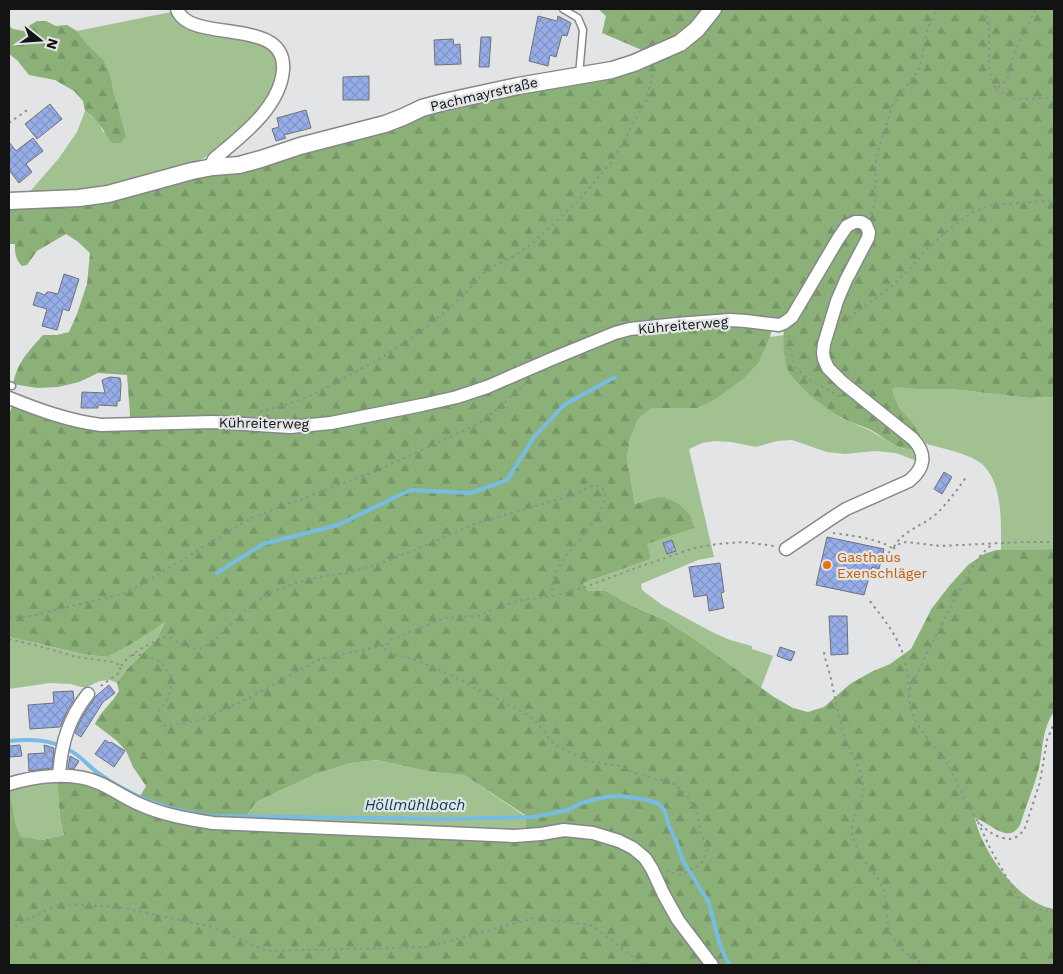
<svg xmlns="http://www.w3.org/2000/svg" width="1063" height="974" viewBox="0 0 1063 974" font-family="'Work Sans',sans-serif">
<style>
.grass{fill:#a1c290}
.forest{fill:url(#forest-firs);fill-rule:evenodd}
.lines{fill:none;stroke-linecap:round;stroke-linejoin:round}
.stream{stroke:#77bce3;stroke-width:4}
.building{fill:url(#building-cross-hatch);stroke:#717274}
.service-casing{stroke:#86878a;stroke-width:9}
.minor-casing{stroke:#86878a;stroke-width:15}
.tertiary-casing{stroke:#86878a;stroke-width:19}
.path{stroke:#8f8f91;stroke-width:2;stroke-dasharray:2.5 4;stroke-linecap:butt}
.service{stroke:#fff;stroke-width:6}
.minor{stroke:#fff;stroke-width:12}
.tertiary{stroke:#fff;stroke-width:16}
.food-dot{fill:#e8710a;stroke:#e3e4e6;stroke-width:2}
.labels{text-anchor:middle;stroke-width:4.5;stroke-linejoin:round;paint-order:stroke}
.street-label{font-size:14px;fill:#131314;stroke:#e3e4e6}
.food-label{font-size:14px;fill:#c56008;stroke:#e3e4e6;text-anchor:start}
.water-label{font-size:15px;font-style:italic;fill:#003b55;stroke:#e3e4e6}
</style>
<defs>
<pattern id="forest-firs" width="22" height="20" patternUnits="userSpaceOnUse" patternTransform="scale(1.25)"><rect width="22" height="20" fill="#8bb178"/><path d="M5 1l3.5 6h-7zM16 11l3.5 6h-7z" fill="#779767"/></pattern>
<pattern id="building-cross-hatch" width="8" height="8" patternUnits="userSpaceOnUse" patternTransform="scale(1.25)"><rect width="8" height="8" fill="#96ade8"/><path d="M0 0l8 8M0 8l8-8" fill="none" stroke="#8094c6"/></pattern>
</defs>
<rect width="100%" height="100%" fill="#e3e4e6"/>
<path class="grass" d="M171,12L177,19L185,25L257,41L275,54L279,72L269,99L246,126L204,158L192,164L113,187L27,195L59,158L77,132L85,111L98,121L103,132L126,136L119,109L114,94L111,77L104,62L87,44L77,31Z
M784,335V357L798,384L816,399L841,418L869,430L891,443L904,449H912L915,448L917,461L896,453L875,451L845,454L827,452L792,440L777,441L756,447L731,442L714,441L702,443L689,449L714,557L698,560L641,584L642,590L662,605L714,633L730,640L752,646V649L773,656L761,688L700,643L665,620L634,607L606,591H588L583,583L651,559L646,544L695,528L690,514L679,504L650,499L635,504L627,458L630,439L638,419L652,408H698L760,361L770,337Z
M896,386L916,389H951L1029,398L1054,397V549L1001,550C1001,525 1003,487 985,467C981,462 971,457 965,455C952,450 937,447 923,443L920,434L914,424L900,409L892,390Z
M165,621L156,640L127,669L117,683L110,680L100,681L87,687H81L71,684L50,683L9,689V637L32,642L81,654L108,657L135,642Z
M377,760L432,772L464,775L525,816L527,842L238,829L256,802L318,773L351,763Z
M57,780L60,818L64,835L42,840L21,838L16,825L11,800L9,795V788Z"/>
<path class="forest" d="M598,9H1054V397L1029,398L951,389H916L896,387L892,390L900,409L914,424L920,434L923,443C917,446 913,450 906,449C892,446 881,435 869,429C860,425 849,422 840,417C824,407 799,388 789,372C781,357 784,336 784,319L774,321L770,337L760,361L744,378L717,398L698,408H652L638,419L630,439L627,458L635,504L650,499L664,497L679,504L690,514L695,528L647,544L651,559L583,583L588,591H606L634,607L665,620L700,643L774,697L793,708L808,712L824,707L850,684L871,672L890,664L911,649L932,608L950,585L968,565L984,554L996,550L1054,549V712C1042,728 1043,749 1039,768C1034,787 1026,806 1020,825C1018,828 1015,832 1011,833C1000,836 985,820 975,818C981,850 1019,904 1054,909V965H9V795L11,799L16,825L21,837L42,840L64,835L60,818L57,780L88,782L135,805L146,786L133,767L126,751L117,741L95,724C101,711 112,703 119,691L117,683L127,669L156,640L165,622L135,642L108,657L82,654L32,642L9,637V414L13,404L131,428L127,375L98,373L79,382L58,387L37,388L13,384C18,361 28,352 43,335H57L69,332L77,314L87,284L90,253L77,241L66,234L37,251L27,265L22,266C15,259 15,253 15,244H9V206H38L415,117L649,53L602,33L606,16ZM377,760L432,772L464,775L525,815L527,842L238,829L256,802L318,773L351,763Z
M37,21H46L56,26L67,25L77,31L87,44L104,61L111,77L114,94L119,109L126,136L121,143H112C102,130 99,119 85,111L83,101L74,91L55,80L29,75L17,60L9,54V26L13,29L24,31L30,25Z"/>
<g class="lines">
<path class="stream" d="M217,573L263,544L338,525L410,490L471,493L507,480L534,437L564,405L615,377
M9,741C30,739 50,739 69,750C78,754 85,762 93,769C103,777 114,784 126,790C152,805 180,811 210,816L444,819L534,817L568,810L579,804L592,800L607,797L621,796L648,800L659,804L665,811L669,826L676,841L682,859L709,903L719,942L725,957L730,965"/>
</g>
<path class="building" d="M538,16L557,21L558,16L571,23L567,36L562,35L556,57L550,55L548,66L529,61Z
M481,37H491L489,67H479Z
M453,39L454,45L460,44L461,64L435,65L434,40Z
M369,76V100H343V77Z
M50,104L62,119L37,139L25,124Z
M306,110L311,128L284,135L286,138L276,141L272,129L279,127L277,118Z
M33,138L43,151L26,164L32,172L19,183L9,170V142L16,151Z
M64,274L79,279L69,311L63,309L57,330L42,326L47,309L33,305L37,292L45,295L47,292H50L58,294Z
M110,377L120,378L121,384L120,401H117V406L98,405V408H81L82,392L105,393L102,380Z
M944,472L952,477L942,494L934,489Z
M827,537L884,549L879,569L872,567L864,595L816,585Z
M672,540L676,551L667,554L663,543Z
M720,563L724,592L721,593L724,608L709,611L707,595L694,597L689,567Z
M829,616H847L848,654L831,655Z
M780,647L795,652L791,661L777,656Z
M109,685L115,693L103,702L81,737L75,733L82,717L96,696Z
M73,691L74,700L68,709L60,727L30,729L28,705L54,703L53,692Z
M105,740L110,743L111,742L125,751L114,767L95,754Z
M20,745L22,756L10,757L9,746Z
M44,745L54,748L52,768L29,771L28,754L45,753Z
M70,756L79,761L74,769L68,768Z"/>
<g class="lines">
<defs>
<path id="service" d="M563,9L578,18L583,30L579,75
M9,385L12,386"/>
<path id="minor" d="M177,9C189,45 287,15 283,70C280,108 240,137 214,159L212,163L213,167
M9,398C39,410 69,421 101,425L213,422L290,427L331,423L422,405L457,397L487,387L554,358L615,333L630,329L677,324L730,320L746,321L779,325L784,323L792,317L838,239L847,226L855,222H861L866,225L869,232L868,238L846,280L837,301L824,344L823,353L824,359L828,368L842,382L913,439C927,454 925,468 909,481L846,509L832,518L786,549
M59,776C61,745 68,719 88,694
M9,784C35,776 73,771 99,783C113,789 125,798 139,804C163,815 188,819 213,823L514,836L541,834L564,830L593,833L619,841L633,848L645,858L652,869L664,895L678,920L712,965"/>
<path id="tertiary" d="M9,201L79,198L108,194L192,171L213,167L239,165L261,159L300,146L385,124L403,117L422,108L444,102L518,86L612,70L634,63L680,43L697,29L713,9"/>
</defs>
<use href="#service" class="service-casing"/>
<use href="#minor" class="minor-casing"/>
<use href="#tertiary" class="tertiary-casing"/>
<path class="path" d="M985,9L989,27V71L996,89L1007,80L1015,51L1036,9
M996,89L1014,99H1030L1054,97
M9,123L30,108
M871,214L875,203L876,158L892,106L920,68L927,29L938,9
M844,322L854,314L882,294L894,284L912,267L926,250L955,224L973,212L987,206L994,205L1054,200
M789,335V345L795,367L811,381L841,397
M260,412L295,402L320,391L383,357L417,334L444,313L462,297L477,279L490,268L516,255L533,243L579,200L610,164L623,143L635,120L645,104L652,78L650,70
M833,533C848,535 882,539 893,549C901,531 921,527 935,515C947,504 957,490 967,476
M888,553L899,544L906,542L940,546L1023,542H1054
M870,601C882,617 894,631 901,649C911,671 905,696 914,717C921,733 939,750 949,767C963,792 971,829 1003,838C1013,841 1020,836 1025,828L1040,782L1047,740L1054,723
M9,618L30,616L127,593L251,518L376,471L478,424L500,407L525,384
M9,639L35,645L76,657L114,662L121,666L119,673L98,688
M824,652C825,660 828,667 830,675C835,696 838,717 845,738C850,753 861,767 863,784C866,799 851,815 852,831C854,855 876,870 884,891C889,906 884,923 892,936C900,949 912,960 926,965
M132,655H144L161,662L173,680C171,687 170,694 166,701C163,707 156,711 157,719L165,726L200,720L251,697L320,659L386,645
M121,666L129,657L142,648L163,637L171,638L180,644L191,648L200,649L214,641L246,609L268,594L295,583L318,577L347,573L379,564L410,552L474,524L577,494C584,490 594,482 601,487C619,501 571,547 563,560C555,573 551,581 552,596
M910,689C925,657 941,625 958,593C968,575 976,556 993,544
M978,822L991,850L1019,899L1028,906L1041,910L1054,912
M666,871L681,875L701,864L708,849L700,831L697,811L686,794L671,782L668,780H659L632,772L619,766L587,761L554,744L537,723L528,715L489,694L482,691L478,690C458,678 413,655 391,655L385,649L386,645L391,640L444,618L477,616L517,601L554,596L585,587L639,567L694,548L717,544L744,542L774,546
M9,929L60,904L118,907L213,927L267,951L428,947L534,918L591,925L644,965"/>
<use href="#service" class="service"/>
<use href="#minor" class="minor"/>
<use href="#tertiary" class="tertiary"/>
</g>
<circle class="food-dot" cx="827" cy="565" r="5"/>
<g class="labels">
<g class="street-label">
<text transform="translate(484 94) rotate(-13)" y="5">Pachmayrstraße</text>
<text transform="translate(683 325) rotate(-5)" y="5">Kühreiterweg</text>
<text transform="translate(264 423) rotate(1)" y="5">Kühreiterweg</text>
</g>
<g class="food-label">
<text x="837" y="562">Gasthaus<tspan x="837" dy="16">Exenschläger</tspan></text>
</g>
<g class="water-label">
<text x="415" y="810">Höllmühlbach</text>
</g>
</g>
<rect width="1063" height="974" fill="none" stroke="#131314" stroke-width="20"/>
<g transform="translate(40 40) rotate(107)" stroke="#e3e4e6" stroke-width="4" paint-order="stroke">
<path d="M0-4L9 19L0 12L-9 19Z" fill="#131314"/>
<text y="-8" font-size="14" font-weight="bold" text-anchor="middle" fill="#131314">N</text>
</g>
</svg>
